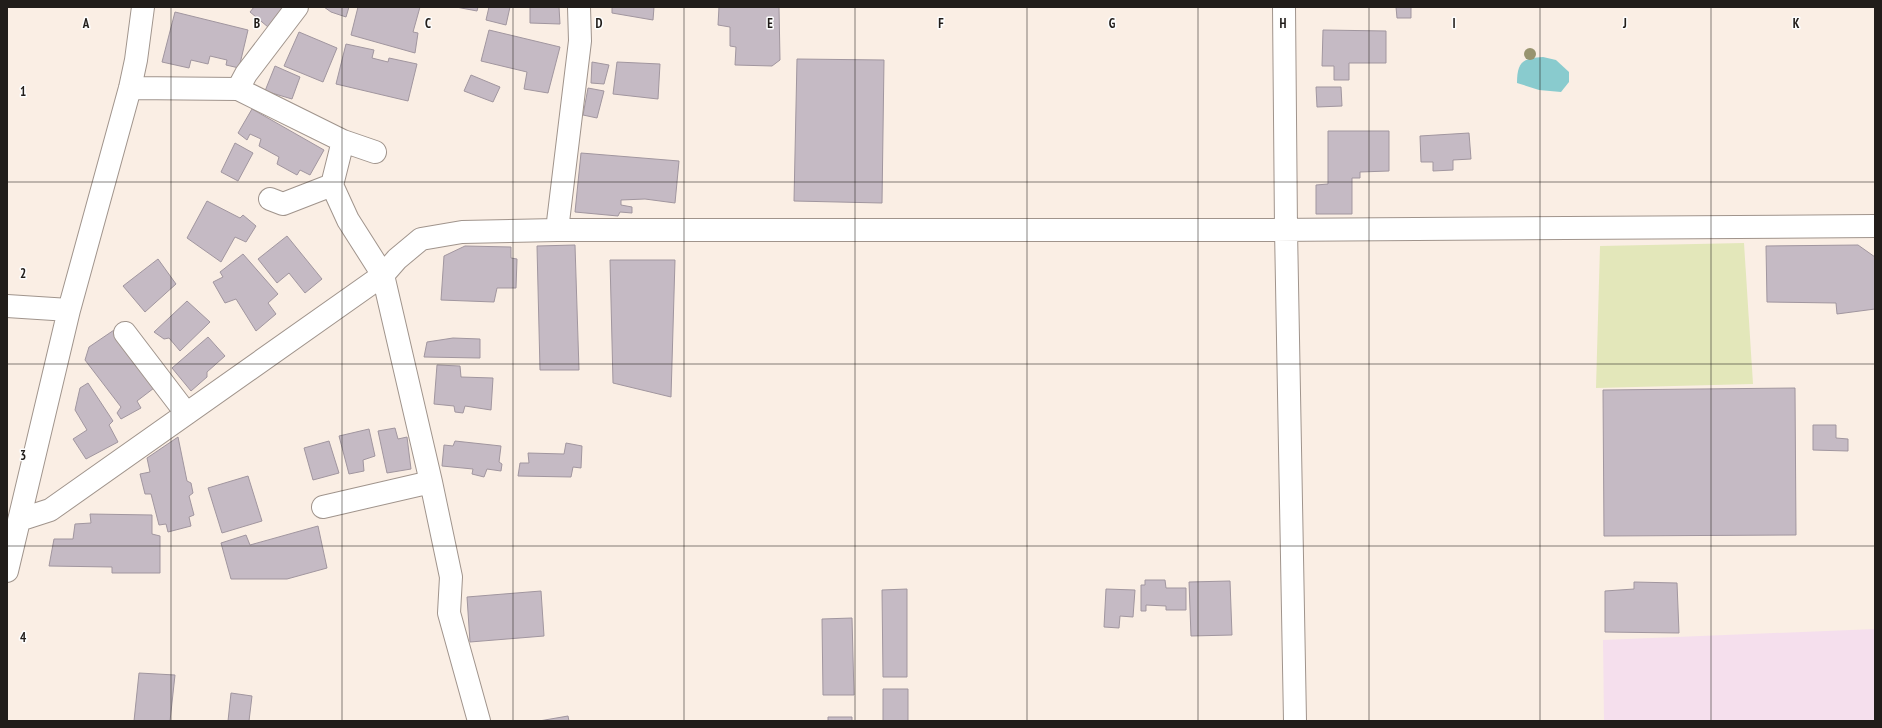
<svg xmlns="http://www.w3.org/2000/svg" width="1882" height="728" viewBox="0 0 1882 728" font-family="'PT Sans Narrow',sans-serif">
<style>
.industrial{fill:#f5dfed}
.green{fill:#e3e7ba}
.water{fill:#89cbce}
.building{fill:#c5bac4;stroke:#a1969f}
.lines{fill:none;stroke-linecap:round;stroke-linejoin:round}
.minor-casing{stroke:#a0948c;stroke-width:24}
.minor{stroke:#fff;stroke-width:22}
.tree{fill:#98946f}
.grid{fill:none;stroke:#211d1a;stroke-width:1;stroke-opacity:0.55}
.grid-label{font-size:13px;text-anchor:middle;font-weight:bold;fill:#211d1a;stroke:#fdfdfd;stroke-width:3;stroke-linejoin:round;paint-order:stroke}
</style>
<rect width="100%" height="100%" fill="#faeee4"/>
<path class="industrial" d="M1875,629V721H1604L1603,640Z"/>
<path class="green" d="M1744,243L1753,384L1596,388L1600,246Z"/>
<path class="water" d="M1543,57L1556,60L1569,72V82L1561,92L1539,90L1517,83C1517,62 1523,58 1543,57Z"/>
<path class="building" d="M254,7H283L268,27L250,12Z
M324,7H349L346,17L331,12Z
M358,7H420L413,32L418,33L415,53L351,35Z
M456,7H478L477,11Z
M489,7H510L506,25L486,20Z
M530,7H559L560,24L530,23Z
M612,7H654L653,20L612,13Z
M719,7H779L780,60L772,66L735,65L736,47L730,46V27L718,25Z
M1396,7H1411V18H1397Z
M175,12L248,30L239,68L226,65L227,60L210,56L208,64L191,60L189,68L162,62Z
M489,30L560,47L548,93L524,89L527,72L481,61Z
M1323,30L1386,31V63H1349V80H1334V66H1322Z
M299,32L337,48L323,82L284,66Z
M346,44L374,50L372,58L388,62L389,58L417,64L408,101L336,84Z
M797,59L884,60L882,203L794,201Z
M592,62L609,65L604,84L591,83Z
M617,62L660,64L658,99L613,94Z
M275,66L300,77L292,99L265,91Z
M471,75L500,87L493,102L464,91Z
M1316,87H1341L1342,106L1317,107Z
M588,88L604,91L597,118L583,115Z
M252,109L324,150L310,175L300,170L297,175L277,164L279,157L259,146L261,139L250,134L247,140L238,133Z
M1328,131H1389V171L1360,172V178H1352V214H1316V185L1328,184Z
M1469,133L1471,159L1453,160V170L1433,171V162H1421L1420,136Z
M235,143L253,153L238,181L221,172Z
M581,153L679,161L675,203L645,199L621,200V205L632,207V213L620,212L618,216L575,212Z
M207,201L240,218L243,215L256,226L246,242L235,237L221,262L187,238Z
M287,236L322,279L305,293L289,273L277,283L258,259Z
M575,245L579,370H540L537,246Z
M1858,245L1875,257V309L1837,314L1836,303L1767,302L1766,246Z
M465,246L511,247V258L517,259L516,288H497L494,302L441,300L444,256Z
M243,254L278,294L268,303L276,314L256,331L236,299L225,303L213,282L223,277L220,272Z
M158,259L176,284L145,312L123,286Z
M610,260H675L671,397L613,383Z
M187,301L210,322L180,351L169,338L164,339L154,332Z
M117,328L158,385L137,401L141,408L121,419L117,413L121,407L85,360L89,347Z
M208,337L225,356L207,372V377L191,391L172,368Z
M453,338L480,339V358L424,357L427,342Z
M437,365L460,366L461,377L493,378L491,410L465,406L463,413L455,412L454,406L434,404Z
M88,383L113,421L109,425L118,442L86,459L73,439L87,430L75,410L80,388Z
M1795,388L1796,535L1604,536L1603,390Z
M1813,425H1836V438L1848,439V451L1813,450Z
M395,428L398,439L407,437L411,469L387,473L378,431Z
M369,429L375,456L363,460L364,471L349,474L339,436Z
M178,437L187,481L191,483L193,493L189,496L194,515L189,517L191,526L168,532L166,524L159,525L151,494H145L140,474L150,472L147,458Z
M329,441L339,473L313,480L304,448Z
M455,441L501,446L499,462L502,464L501,471L487,469L484,477L472,474L473,469L442,466L444,445L453,446Z
M566,443L582,446L581,468L573,467L571,477L518,476L520,463H529L528,453L564,454Z
M248,476L262,521L222,533L208,488Z
M90,514L152,515V534L160,536V573H112V567L49,566L54,539H73L75,524L91,523Z
M318,526L327,568L287,579H231L221,543L246,535L250,545Z
M1145,580H1165L1166,588H1186V610H1166V606L1146,605V611H1141V585H1145Z
M1230,581L1232,635L1191,636L1189,582Z
M1634,582L1677,583L1679,633L1605,632V591L1634,589Z
M907,589V677H883L882,590Z
M1106,589L1135,590L1133,617L1120,616L1119,628L1104,627Z
M541,591L544,636L470,642L467,597Z
M852,618L854,695H823L822,619Z
M139,673L175,675L170,721H134Z
M883,689H908V721H883Z
M231,693L252,696L249,721H228Z
M568,716L569,721H539Z
M828,717H852V721H828Z"/>
<g class="lines">
<defs>
<path id="minor" d="M1284,7L1286,229L1295,721
M130,88L238,89L246,74L297,7
M238,89L343,141L332,185L348,220L383,275L431,482L451,577L449,613L479,721
M343,141L375,152
M270,199L283,204L332,185
M557,230L580,41L579,7
M7,306L69,310
M125,333L186,413
M323,507L431,482
M19,520L50,510L383,275L397,259L421,239L462,232L557,230H1268L1875,226
M7,571L69,310L130,88L136,60L143,7"/>
</defs>
<use href="#minor" class="minor-casing"/>
<use href="#minor" class="minor"/>
</g>
<circle class="tree" cx="1530" cy="54" r="6"/>
<path class="grid" d="M171,7V721M342,7V721M513,7V721M684,7V721M855,7V721M1027,7V721M1198,7V721M1369,7V721M1540,7V721M1711,7V721M7,182H1875M7,364H1875M7,546H1875"/>
<g class="grid-label">
<text x="86" y="28">A</text>
<text x="257" y="28">B</text>
<text x="428" y="28">C</text>
<text x="599" y="28">D</text>
<text x="770" y="28">E</text>
<text x="941" y="28">F</text>
<text x="1112" y="28">G</text>
<text x="1283" y="28">H</text>
<text x="1454" y="28">I</text>
<text x="1625" y="28">J</text>
<text x="1796" y="28">K</text>
<text x="23" y="96">1</text>
<text x="23" y="278">2</text>
<text x="23" y="460">3</text>
<text x="23" y="642">4</text>
</g>
<rect width="1882" height="728" fill="none" stroke="#211d1a" stroke-width="16"/>
</svg>
